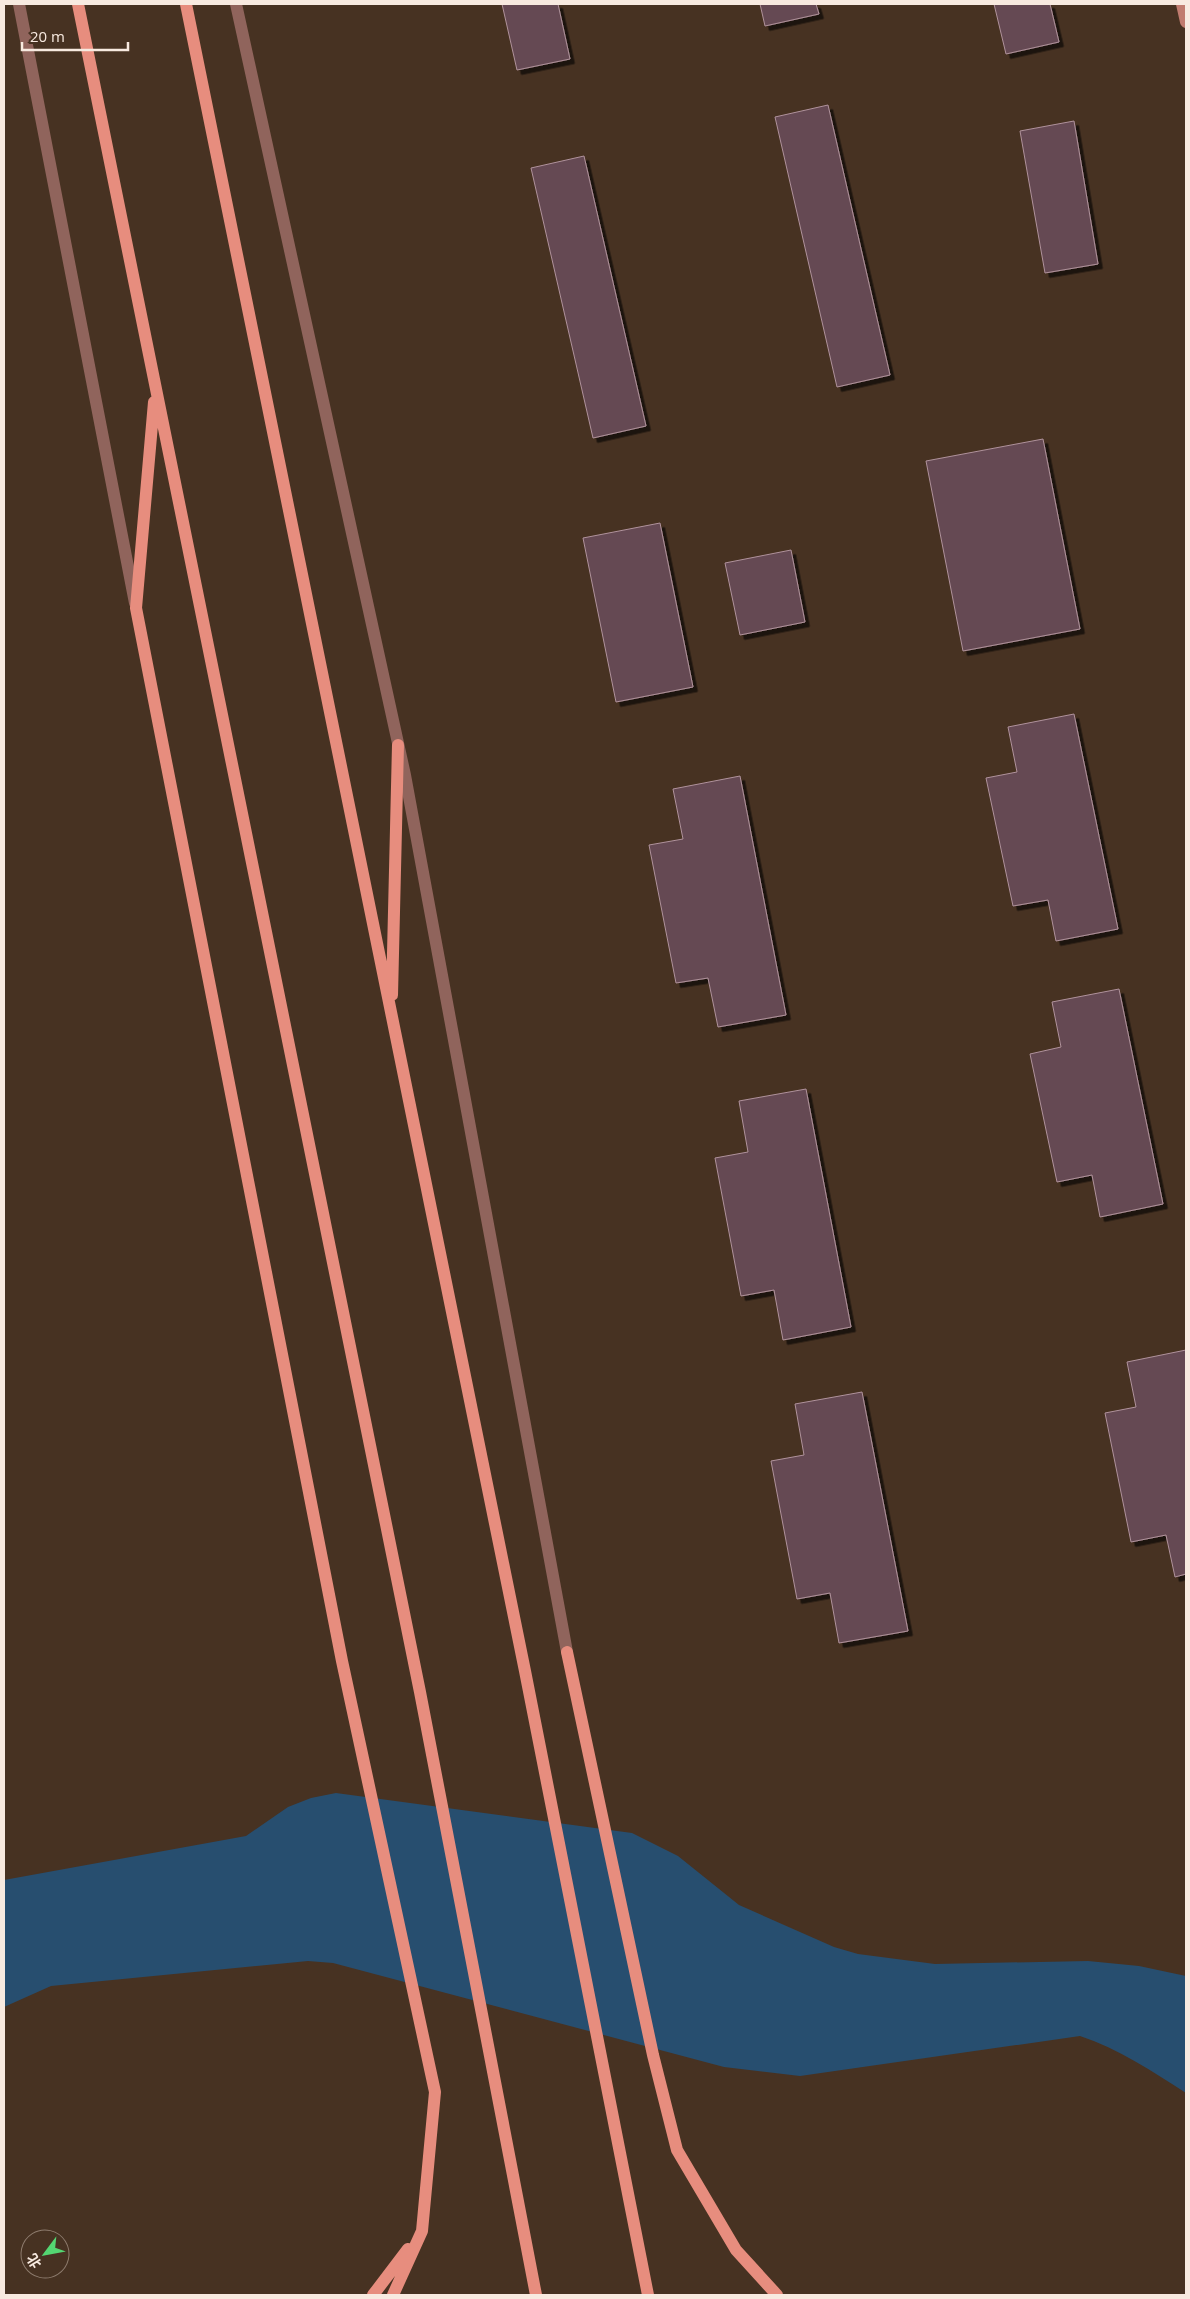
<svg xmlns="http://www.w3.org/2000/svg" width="1190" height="2299" viewBox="0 0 1190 2299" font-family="'Open Sans','Noto Sans SC',sans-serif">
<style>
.water{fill:#274e6f}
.building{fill:#654a53;stroke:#b0929c;filter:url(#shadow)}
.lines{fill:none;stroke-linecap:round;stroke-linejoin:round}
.street{stroke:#90645c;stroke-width:12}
.secondary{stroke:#c17c6f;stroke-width:12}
.primary{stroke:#e78d7e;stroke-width:12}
</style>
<defs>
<filter id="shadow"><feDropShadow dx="4.5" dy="4.5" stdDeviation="0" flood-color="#0009"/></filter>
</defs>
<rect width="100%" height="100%" fill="#473222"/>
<path class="water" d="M336,1793L632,1833L678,1856L739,1905L834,1947L858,1954L935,1964L1088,1961L1139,1966L1186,1976V2093C1152,2071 1119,2049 1080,2036L800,2076L724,2067L333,1963L308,1961L51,1986L4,2007V1880L246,1836L288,1807L311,1798Z"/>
<path class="building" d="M502,4H558L570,59L517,70Z
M760,4H816L819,14L765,26Z
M994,4H1050L1059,42L1006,54Z
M828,105L890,375L837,387L775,117Z
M1074,121L1098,264L1045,273L1020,131Z
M584,156L646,426L593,438L531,168Z
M1043,439L1080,629L963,651L926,461Z
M660,523L693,687L616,702L583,538Z
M791,550L805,622L740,635L725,563Z
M1074,714L1118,929L1056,941L1048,900L1013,906L986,778L1017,772L1008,727Z
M740,776L786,1015L718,1027L708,978L676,983L649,845L683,839L673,789Z
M1119,989L1163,1204L1100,1217L1092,1175L1057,1182L1030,1054L1061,1047L1052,1002Z
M806,1089L851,1327L783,1340L774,1290L741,1296L715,1158L748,1152L739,1101Z
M1186,1350V1574L1175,1577L1166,1535L1131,1542L1105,1413L1136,1407L1127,1362Z
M862,1392L908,1631L839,1643L830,1593L797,1599L771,1461L804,1455L795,1404Z"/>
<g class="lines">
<path class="street" d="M19,4L135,603
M236,4L405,775L567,1652"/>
<path class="secondary" d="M1182,4L1186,22"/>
<path class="primary" d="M78,4L420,1692L536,2295
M186,4L525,1671L648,2295
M154,402L136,608L342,1661L435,2092L422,2231L393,2295
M392,995L398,745
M567,1652L653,2055L677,2150L736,2250L777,2295
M373,2295L408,2249"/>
</g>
<rect width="1190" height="2299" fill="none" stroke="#f8eae0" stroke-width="10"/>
<g transform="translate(45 2254) rotate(238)"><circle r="24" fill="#473222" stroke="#8e7c6e"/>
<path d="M0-4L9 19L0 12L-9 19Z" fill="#54d672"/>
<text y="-8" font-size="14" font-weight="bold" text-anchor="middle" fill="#f8eae0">北</text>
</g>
<path d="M22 42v8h106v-8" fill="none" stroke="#f8eae0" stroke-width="2.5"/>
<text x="30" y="42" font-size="15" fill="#f8eae0" stroke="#473222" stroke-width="4" paint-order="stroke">20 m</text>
</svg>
